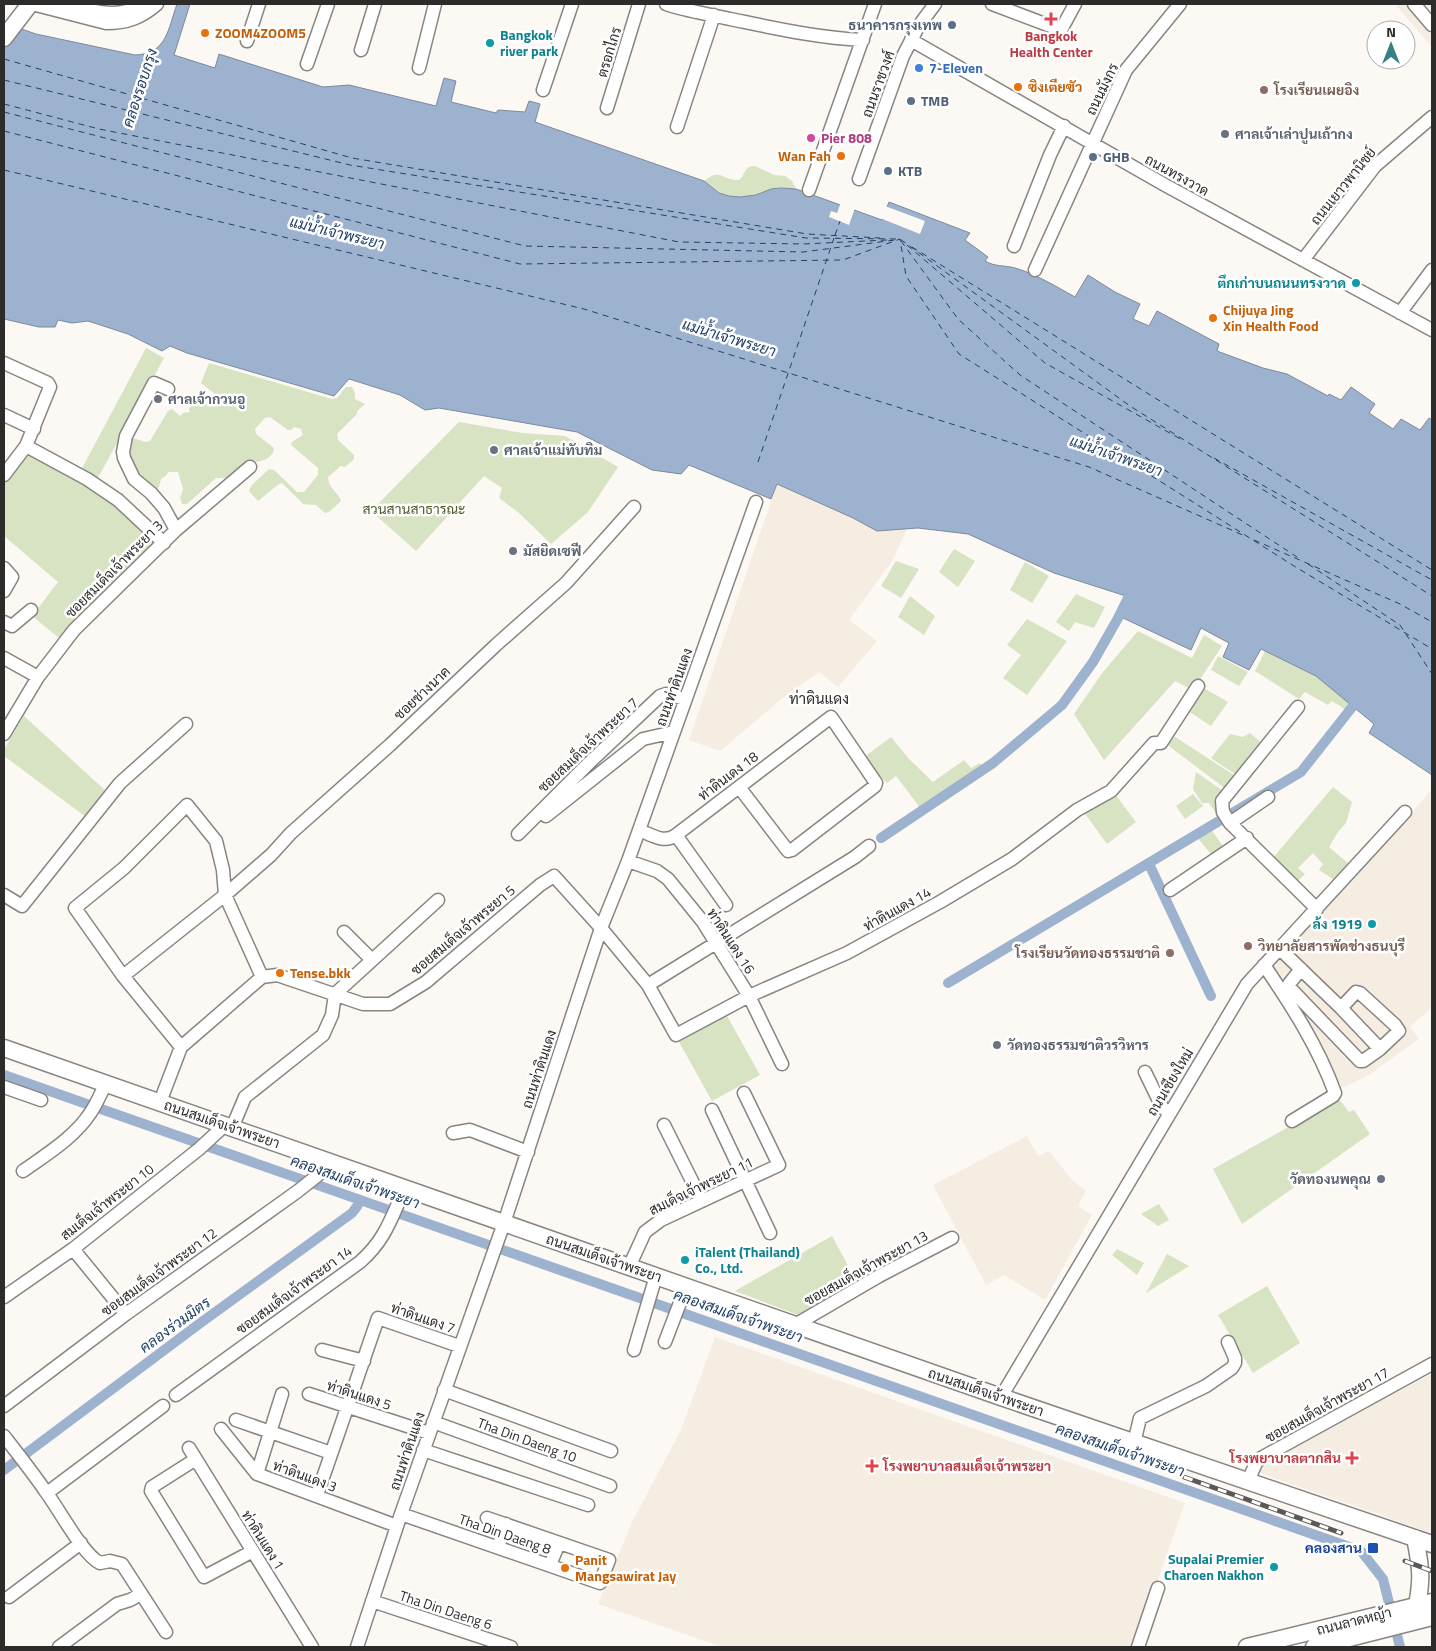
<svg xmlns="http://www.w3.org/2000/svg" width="1436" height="1651" viewBox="0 0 1436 1651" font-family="'Titillium Web',Sarabun,sans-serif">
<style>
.built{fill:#f5ede2}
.green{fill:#d7e3c2}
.water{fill:#9db2ce;stroke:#7b8a9d}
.pier{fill:#fcf8f4}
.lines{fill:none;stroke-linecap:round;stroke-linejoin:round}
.canal{stroke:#9db2ce;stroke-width:10}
.ferry{stroke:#234168;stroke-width:1;stroke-dasharray:6 5;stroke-linecap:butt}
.minor-casing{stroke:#888581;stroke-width:15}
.major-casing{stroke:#888581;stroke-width:19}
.minor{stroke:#fff;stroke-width:12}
.major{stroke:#fff;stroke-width:16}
.rail-casing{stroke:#5b5957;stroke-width:5}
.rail{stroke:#fff;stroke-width:3;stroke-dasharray:9;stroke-linecap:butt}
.health-dot{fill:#e0444e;stroke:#fff;stroke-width:2}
.service-dot{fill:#5c6f8a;stroke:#fff;stroke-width:2}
.food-dot{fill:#e8710a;stroke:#fff;stroke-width:2}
.culture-dot{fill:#0f9aa8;stroke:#fff;stroke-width:2}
.shop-dot{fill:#3f7fe0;stroke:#fff;stroke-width:2}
.education-dot{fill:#8d6e63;stroke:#fff;stroke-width:2}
.worship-dot{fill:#6b7280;stroke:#fff;stroke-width:2}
.hotel-dot{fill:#d1479c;stroke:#fff;stroke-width:2}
.transit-dot{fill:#1a4fb4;stroke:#fff;stroke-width:2}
.labels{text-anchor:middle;stroke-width:5;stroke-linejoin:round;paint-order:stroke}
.service-label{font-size:14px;font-weight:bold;fill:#4e5e75;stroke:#fff;text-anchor:start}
.food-label{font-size:14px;font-weight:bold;fill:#c56008;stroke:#fff;text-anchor:start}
.culture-label{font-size:14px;font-weight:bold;fill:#0d838f;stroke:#fff;text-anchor:end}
.health-label{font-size:14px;font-weight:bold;fill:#be3a42;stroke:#fff}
.street-label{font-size:14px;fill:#2d2c2a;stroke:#fff}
.shop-label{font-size:14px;font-weight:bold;fill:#366cbe;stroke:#fff;text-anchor:start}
.education-label{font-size:14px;font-weight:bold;fill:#785e54;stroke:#fff;text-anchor:start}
.worship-label{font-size:14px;font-weight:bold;fill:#5b616d;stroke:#fff;text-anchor:start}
.hotel-label{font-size:14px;font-weight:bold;fill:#b23c85;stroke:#fff;text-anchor:start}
.park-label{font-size:14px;fill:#4d5c29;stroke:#fff}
.transit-label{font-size:14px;font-weight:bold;fill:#164399;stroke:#fff;text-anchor:end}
.water-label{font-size:15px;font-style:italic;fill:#234168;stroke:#fff}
.neighbourhood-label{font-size:15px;fill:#2d2c2a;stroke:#fff}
</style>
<rect width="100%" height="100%" fill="#fcf8f4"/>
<path class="built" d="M1395,4H1432V47L1422,36Z
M777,484L853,518L877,531L907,529L892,561L849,620L877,641L838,687L819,672L784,697L720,751L689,740Z
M1432,789V1008L1410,1026L1419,1039L1364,1078L1337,1090L1270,967L1353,880Z
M1027,1136L1038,1156L1049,1151L1072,1180L1086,1191L1078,1206L1092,1215L1045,1300L1004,1275L986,1285L933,1185Z
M715,1337L1185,1503L1134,1647H722L598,1604L632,1522L681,1430Z
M1432,1374V1533L1260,1473L1261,1465L1281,1452Z"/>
<path class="green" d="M755,166L774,175L785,176L792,181L796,189L781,188L771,189L756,195L740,197L729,196L719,193L704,181C721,167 722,181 739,180C746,174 744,166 755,166Z
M146,348L164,358L95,483L79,474Z
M209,363L332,399L337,398L346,387H352L355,393V399L365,404L358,410L356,415L337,434L338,440L354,455V459L345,467L341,466L328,477C329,490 337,490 341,501L329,512L325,513L316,505L303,504L282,483L279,484L258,501L249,491L252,485L269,469L274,470L297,492H304L318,475V468L291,445L292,442L303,435L301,429L294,427L291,430H288L270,417L265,418L255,429L256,434L274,448L273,453L267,459L250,464L231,478H216L187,504H182L180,498L183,489L178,472H168L167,475L161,479L159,487L155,491L136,476L125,445L129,437L146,442L150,441L168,411L172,409L180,416L183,413L190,412L189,409L193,403L202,404L205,401H212L215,394L201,383Z
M459,422L523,433L565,436L618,467L588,512L551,544L519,513L499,498L502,488L484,476L416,551L371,511Z
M27,451L86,479L162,543L64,642L32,616L58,582L4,536V482Z
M954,549L975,561L958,587L939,572Z
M896,561L919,569L901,598L881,586Z
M1025,562L1049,576L1032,603L1010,590Z
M1076,594L1105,607L1094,628L1075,622L1069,631L1056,622Z
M910,596L935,616L924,635L898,617Z
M1027,619L1067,641L1027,695L1003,678L1021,655L1007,645Z
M1138,631L1192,658L1204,635L1222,646L1193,690L1175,681L1104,760L1074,714L1103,672Z
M1265,651L1316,676L1353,706L1349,712L1332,701L1328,705L1305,692L1299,699L1255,671Z
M1218,656L1248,672L1239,686L1211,670Z
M1202,687L1228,702L1211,726L1188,711Z
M24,716L107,792L86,817L4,756V749Z
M1250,733L1263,744L1238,776L1211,758L1230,734L1243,737Z
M1172,735L1237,777L1227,790L1165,743Z
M891,737L910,760L933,782L964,760L971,768L980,763L984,767L921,809L896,776L887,783L863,758Z
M1196,772L1226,793L1223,816L1219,818L1209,803H1202L1193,789Z
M1333,787L1352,802L1346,823L1338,832L1329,847L1349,864L1336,881L1319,870L1323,864L1313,853L1298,868L1305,874L1296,883L1272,859Z
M1114,793L1136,822L1107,844L1083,811Z
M1193,794L1203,806L1185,819L1176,806Z
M1210,828L1225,849L1214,858L1197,837Z
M726,1014L760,1075L712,1101L678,1040Z
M1339,1099L1349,1112L1354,1110L1370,1134L1242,1224L1213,1169Z
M1159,1204L1169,1220L1158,1226L1141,1214Z
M832,1236L858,1284L798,1315L735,1291Z
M1117,1249L1144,1263L1137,1275L1112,1255Z
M1167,1254L1189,1266L1146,1293Z
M1267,1286L1300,1343L1253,1373L1218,1315Z"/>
<path class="water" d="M177,4H190L174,55L215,68L219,54L323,87L349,85L436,106L444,78L456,81L451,102L496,113L498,110L525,112L529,101L540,104L535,122L704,181L719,193L729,196L740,197L756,195L771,189L781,188L796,189L882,220L889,202L970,233L965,240L988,257L985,261C995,267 1004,265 1015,268C1036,274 1055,286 1075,297L1088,275L1115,292L1140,304L1133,319L1149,326L1157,311L1219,344L1217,351L1263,368L1287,374L1328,396L1329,394L1341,400L1351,387L1375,404L1369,413L1393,429L1401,419L1420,430L1429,418L1432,420V775L1369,733L1374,724L1316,676L1261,649L1249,670L1223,657L1229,643L1201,628L1191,650L1123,618L1129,597L1054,573L968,534L918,528L877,531L853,518L777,484L771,499L689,465L681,474L652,470L577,432L439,408L425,410L400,395L349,379L334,396L187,353L170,346L162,351L128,334L88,321L72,323L58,320L55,327H39L4,319V23L36,34L135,55C167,54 168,29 177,4Z"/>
<path class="pier" d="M841,202L881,217L885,206L925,221L920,234L855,208L849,225L829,217L831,211L837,213Z"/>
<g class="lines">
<path class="canal" d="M881,838L993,763L1062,705L1093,662L1117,620L1135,584
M1149,864L1211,996
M948,983L1301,772L1353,706
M4,1075L1361,1551L1383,1579L1400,1647
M4,1470L199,1324L352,1213L358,1205L360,1200"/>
<path class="ferry" d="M4,59L352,158L807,234L880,238
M4,80L350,165L806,238L900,239L1130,406L1432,596
M4,104L99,129L679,242L803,244L887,240
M4,112L525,246L803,252L895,240
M4,131L520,264L843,260L900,239L906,276L959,354L1294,566L1432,649
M4,170L584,309L1089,467L1245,536
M835,235L840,221
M901,241L958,319L1020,375L1300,559
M907,245L1045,363L1184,441
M912,247L1432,570
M1214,458L1432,580
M758,462L834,238
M1254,540L1400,604L1432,622
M1308,564L1400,625L1432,674"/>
<defs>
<path id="minor" d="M32,4L106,23C127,23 141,18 157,4
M666,4C686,11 709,14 730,19C774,28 818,38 863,40
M992,4L1061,30L1075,4
M1414,4L1432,25
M911,40L1165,185L1432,330
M247,41L259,4
M361,50L375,4
M307,64L328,4
M419,68L435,4
M543,90L572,4
M607,108L639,4
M677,127L714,15
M859,179L903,56L918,27L935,4
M809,190L875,4
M1014,246L1050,155L1064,126
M1303,260L1375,166L1432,117
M1035,270L1126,70L1180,4
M1400,313L1432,270
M4,363L48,383L50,387L26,446L4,475
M4,415L34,429
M26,446L87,479L118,500L164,543
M176,530L250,467
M4,568L12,577L4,591
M4,622L12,626L31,610
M4,658L38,677
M1298,707L1222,801L1223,812L1230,823L1317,909
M4,734L38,677L74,630L176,530L164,508L151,493L134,479L124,458L123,452L126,436L154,383L168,389
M546,816L643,739L674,732
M1230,823L1268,797
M639,830C652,835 664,844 676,835L831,717L876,783L875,786L792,850L788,851L739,787
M518,834L590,762L660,696L666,694L685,699
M676,835L726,905
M628,861L657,871L668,879L703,922L749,996L782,1064
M1170,890L1247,838
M4,895L22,906L120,783L186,724
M344,932L372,960
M1280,949L1341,1008L1380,1049
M1264,965C1291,1005 1318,1046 1335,1093L1333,1096L1292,1121
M1301,969L1289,984V987L1360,1061H1363L1380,1049L1399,1031L1395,1025L1360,993L1356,992L1341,1008
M123,976L225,895L271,855L291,833L390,745L496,645L566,583L634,507
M648,985L855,857L869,846
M181,1047L123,976L75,908L124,868L187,805L216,841L223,870L225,895L262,977
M1145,1072L1162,1107L1169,1113
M4,1087L41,1100
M160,1102L181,1047L262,977L277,975L363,1004H390L426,982L540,885L554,876L601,928L648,985L676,1035L749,996L847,953L940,902L1012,859L1077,810L1111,791L1154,743H1161L1198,686
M712,1110L770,1233
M664,1125L702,1201
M232,1128L245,1097L323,1035L332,1015L335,994L438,900
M453,1133L470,1130L528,1152
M23,1171C47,1154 75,1137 91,1112C97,1103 101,1093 106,1083
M73,1249L126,1314
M629,1267L645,1232L661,1220L779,1165L744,1093
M4,1297L73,1249L199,1149L225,1125
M795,1325L879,1276L952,1238
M665,1342L686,1287
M322,1350L364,1361
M634,1350L656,1276
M444,1390L611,1451
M309,1394L429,1433
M176,1395L360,1262C386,1239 391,1218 405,1188
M1001,1397L1247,984L1405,812
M4,1406L126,1314L298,1191L318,1175L331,1162
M236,1420L331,1453
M433,1422L610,1486
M221,1429L257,1474L397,1526
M4,1436C18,1454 33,1473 46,1492C59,1509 83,1555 100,1563L110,1561L122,1564L166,1632
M1134,1443L1140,1418L1206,1386L1232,1368L1235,1363V1358L1228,1342
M189,1448L312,1647
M423,1450L588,1505
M196,1459L152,1487L151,1491L204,1577L253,1551
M257,1474L282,1394
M1248,1481L1256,1463L1261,1458L1432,1364
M47,1493L163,1406
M317,1495L378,1318L459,1346
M401,1514L600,1583L609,1560L487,1518
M498,1547L506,1524
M550,1565L559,1543
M9,1597L81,1543
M372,1601L511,1647
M59,1647L117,1604L130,1600L141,1594
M357,1647L401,1514L504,1223L601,928L628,861L756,502
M1138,1647L1158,1588"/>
<path id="major" d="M60,4C89,12 119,24 146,4
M4,38L30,4
M4,1048L1001,1397L1432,1544
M1415,1615C1422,1583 1422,1571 1415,1538
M1247,1647L1432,1602
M1314,1647L1432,1617"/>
</defs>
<use href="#minor" class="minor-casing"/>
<use href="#major" class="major-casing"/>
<use href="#minor" class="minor"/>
<use href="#major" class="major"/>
<defs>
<path id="rail" d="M1184,1477L1341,1533
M1405,1561L1432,1571"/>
</defs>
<use href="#rail" class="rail-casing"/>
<use href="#rail" class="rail"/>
</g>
<g class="health-dot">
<path d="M1048.5 11.5h5v5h5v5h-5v5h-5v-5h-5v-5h5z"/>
<path d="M1349.5 1450.5h5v5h5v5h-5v5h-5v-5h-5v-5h5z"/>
<path d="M869.5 1458.5h5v5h5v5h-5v5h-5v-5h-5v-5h5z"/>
</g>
<g class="service-dot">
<circle cx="952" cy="25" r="5"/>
<circle cx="911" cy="101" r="5"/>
<circle cx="1093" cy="157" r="5"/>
<circle cx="888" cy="171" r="5"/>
</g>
<g class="food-dot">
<circle cx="205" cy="33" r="5"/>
<circle cx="1018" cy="87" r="5"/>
<circle cx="841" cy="156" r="5"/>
<circle cx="1213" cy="318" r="5"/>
<circle cx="280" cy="973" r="5"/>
<circle cx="565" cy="1568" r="5"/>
</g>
<g class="culture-dot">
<circle cx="490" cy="43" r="5"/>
<circle cx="1356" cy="283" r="5"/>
<circle cx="1372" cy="924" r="5"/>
<circle cx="685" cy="1260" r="5"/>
<circle cx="1274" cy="1567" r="5"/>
</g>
<circle class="shop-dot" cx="919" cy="68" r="5"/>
<g class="education-dot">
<circle cx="1264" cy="90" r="5"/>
<circle cx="1248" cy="946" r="5"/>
<circle cx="1170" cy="953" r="5"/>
</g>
<g class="worship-dot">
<circle cx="1225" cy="134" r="5"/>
<circle cx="158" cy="399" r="5"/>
<circle cx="494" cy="450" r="5"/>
<circle cx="513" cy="551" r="5"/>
<circle cx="997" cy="1045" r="5"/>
<circle cx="1381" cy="1179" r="5"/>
</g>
<circle class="hotel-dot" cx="811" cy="138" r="5"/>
<rect class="transit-dot" x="1367" y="1542" width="12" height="12" rx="2.5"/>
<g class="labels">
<g class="service-label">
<text x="942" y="30" text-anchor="end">ธนาคารกรุงเทพ</text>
<text x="921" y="106">TMB</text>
<text x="1103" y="162">GHB</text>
<text x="898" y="176">KTB</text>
</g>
<g class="food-label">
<text x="215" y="38">ZOOM4ZOOM5</text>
<text x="1028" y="92">ซิงเตียซัว</text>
<text x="831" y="161" text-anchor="end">Wan Fah</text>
<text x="1223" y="315">Chijuya Jing<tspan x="1223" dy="16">Xin Health Food</tspan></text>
<text x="290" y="978">Tense.bkk</text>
<text x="575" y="1565">Panit<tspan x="575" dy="16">Mangsawirat Jay</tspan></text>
</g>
<g class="culture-label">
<text x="500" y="40" text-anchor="start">Bangkok<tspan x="500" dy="16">river park</tspan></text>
<text x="1346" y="288">ตึกเก่าบนถนนทรงวาด</text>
<text x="1362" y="929">ล้ง 1919</text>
<text x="695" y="1257" text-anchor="start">iTalent (Thailand)<tspan x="695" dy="16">Co., Ltd.</tspan></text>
<text x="1264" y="1564">Supalai Premier<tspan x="1264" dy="16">Charoen Nakhon</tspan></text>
</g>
<g class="health-label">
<text x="1051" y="41">Bangkok<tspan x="1051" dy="16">Health Center</tspan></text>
<text x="1341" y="1463" text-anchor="end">โรงพยาบาลตากสิน</text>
<text x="883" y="1471" text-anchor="start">โรงพยาบาลสมเด็จเจ้าพระยา</text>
</g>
<g class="street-label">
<text transform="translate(609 52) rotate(-73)" y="5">ตรอกไกร</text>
<text transform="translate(878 84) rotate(-70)" y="5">ถนนราชวงศ์</text>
<text transform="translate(1102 89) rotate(-64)" y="5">ถนนมังกร</text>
<text transform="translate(1177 175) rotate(29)" y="5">ถนนทรงวาด</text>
<text transform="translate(1343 186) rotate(-51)" y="5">ถนนเยาวพานิชย์</text>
<text transform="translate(114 569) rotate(-45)" y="5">ซอยสมเด็จเจ้าพระยา 3</text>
<text transform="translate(674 687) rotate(-70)" y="5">ถนนท่าดินแดง</text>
<text transform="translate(422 693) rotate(-43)" y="5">ซอยช่างนาค</text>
<text transform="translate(588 745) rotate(-43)" y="5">ซอยสมเด็จเจ้าพระยา 7</text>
<text transform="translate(728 776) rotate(-37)" y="5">ท่าดินเดง 18</text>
<text transform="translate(897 909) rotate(-29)" y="5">ท่าดินแดง 14</text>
<text transform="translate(463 930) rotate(-40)" y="5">ซอยสมเด็จเจ้าพระยา 5</text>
<text transform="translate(731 941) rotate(57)" y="5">ท่าดินแดง 16</text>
<text transform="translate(539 1069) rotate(-72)" y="5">ถนนท่าดินแดง</text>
<text transform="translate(1170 1082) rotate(-59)" y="5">ถนนเชียงใหม่</text>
<text transform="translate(222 1124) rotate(19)" y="5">ถนนสมเด็จเจ้าพระยา</text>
<text transform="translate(701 1186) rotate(-26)" y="5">สมเด็จเจ้าพระยา 11</text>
<text transform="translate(107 1202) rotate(-38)" y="5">สมเด็จเจ้าพระยา 10</text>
<text transform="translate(604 1258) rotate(19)" y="5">ถนนสมเด็จเจ้าพระยา</text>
<text transform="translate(866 1268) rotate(-29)" y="5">ซอยสมเด็จเจ้าพระยา 13</text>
<text transform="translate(159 1272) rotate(-36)" y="5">ซอยสมเด็จเจ้าพระยา 12</text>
<text transform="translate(294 1290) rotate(-36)" y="5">ซอยสมเด็จเจ้าพระยา 14</text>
<text transform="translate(423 1318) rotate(19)" y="5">ท่าดินแดง 7</text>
<text transform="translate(986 1392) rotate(19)" y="5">ถนนสมเด็จเจ้าพระยา</text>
<text transform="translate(359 1395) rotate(18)" y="5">ท่าดินแดง 5</text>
<text transform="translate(1327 1405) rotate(-29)" y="5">ซอยสมเด็จเจ้าพระยา 17</text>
<text transform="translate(527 1440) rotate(20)" y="5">Tha Din Daeng 10</text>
<text transform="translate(407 1451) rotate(-71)" y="5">ถนนท่าดินแดง</text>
<text transform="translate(305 1476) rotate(20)" y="5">ท่าดินแดง 3</text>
<text transform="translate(505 1534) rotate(19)" y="5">Tha Din Daeng 8</text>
<text transform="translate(263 1540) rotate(58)" y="5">ท่าดินแดง 1</text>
<text transform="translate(446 1610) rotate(18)" y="5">Tha Din Daeng 6</text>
<text transform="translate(1354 1621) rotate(-14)" y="5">ถนนลาดหญ้า</text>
</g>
<g class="shop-label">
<text x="929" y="73">7-Eleven</text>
</g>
<g class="education-label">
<text x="1274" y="95">โรงเรียนเผยอิง</text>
<text x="1258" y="951">วิทยาลัยสารพัดช่างธนบุรี</text>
<text x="1160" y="958" text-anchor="end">โรงเรียนวัดทองธรรมชาติ</text>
</g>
<g class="worship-label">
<text x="1235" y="139">ศาลเจ้าเล่าปูนเถ้ากง</text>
<text x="168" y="404">ศาลเจ้ากวนอู</text>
<text x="504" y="455">ศาลเจ้าแม่ทับทิม</text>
<text x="523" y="556">มัสยิดเซฟี</text>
<text x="1007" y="1050">วัดทองธรรมชาติวรวิหาร</text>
<text x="1371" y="1184" text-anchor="end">วัดทองนพคุณ</text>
</g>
<g class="hotel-label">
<text x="821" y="143">Pier 808</text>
</g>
<g class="park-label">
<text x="414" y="514">สวนสานสาธารณะ</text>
</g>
<g class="transit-label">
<text x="1362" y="1553">คลองสาน</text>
</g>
<g class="water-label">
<text transform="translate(140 88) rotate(-72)" y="5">คลองรอบกรุง</text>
<text transform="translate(337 233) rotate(14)" y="5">แม่น้ำเจ้าพระยา</text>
<text transform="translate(729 338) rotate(17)" y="5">แม่น้ำเจ้าพระยา</text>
<text transform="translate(1116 456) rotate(19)" y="5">แม่น้ำเจ้าพระยา</text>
<text transform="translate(355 1182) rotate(19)" y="5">คลองสมเด็จเจ้าพระยา</text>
<text transform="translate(738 1316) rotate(19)" y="5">คลองสมเด็จเจ้าพระยา</text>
<text transform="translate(175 1325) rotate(-36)" y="5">คลองร่วมมิตร</text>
<text transform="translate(1120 1450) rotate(19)" y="5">คลองสมเด็จเจ้าพระยา</text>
</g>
<g class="neighbourhood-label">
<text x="819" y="704">ท่าดินแดง</text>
</g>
</g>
<rect width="1436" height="1651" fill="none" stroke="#2d2c2a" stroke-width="10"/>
<g transform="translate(1391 45)"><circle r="24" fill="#ffffff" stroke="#ababaa"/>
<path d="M0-4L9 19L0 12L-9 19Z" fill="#388083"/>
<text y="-8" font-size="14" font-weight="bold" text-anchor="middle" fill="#2d2c2a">N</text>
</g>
</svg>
